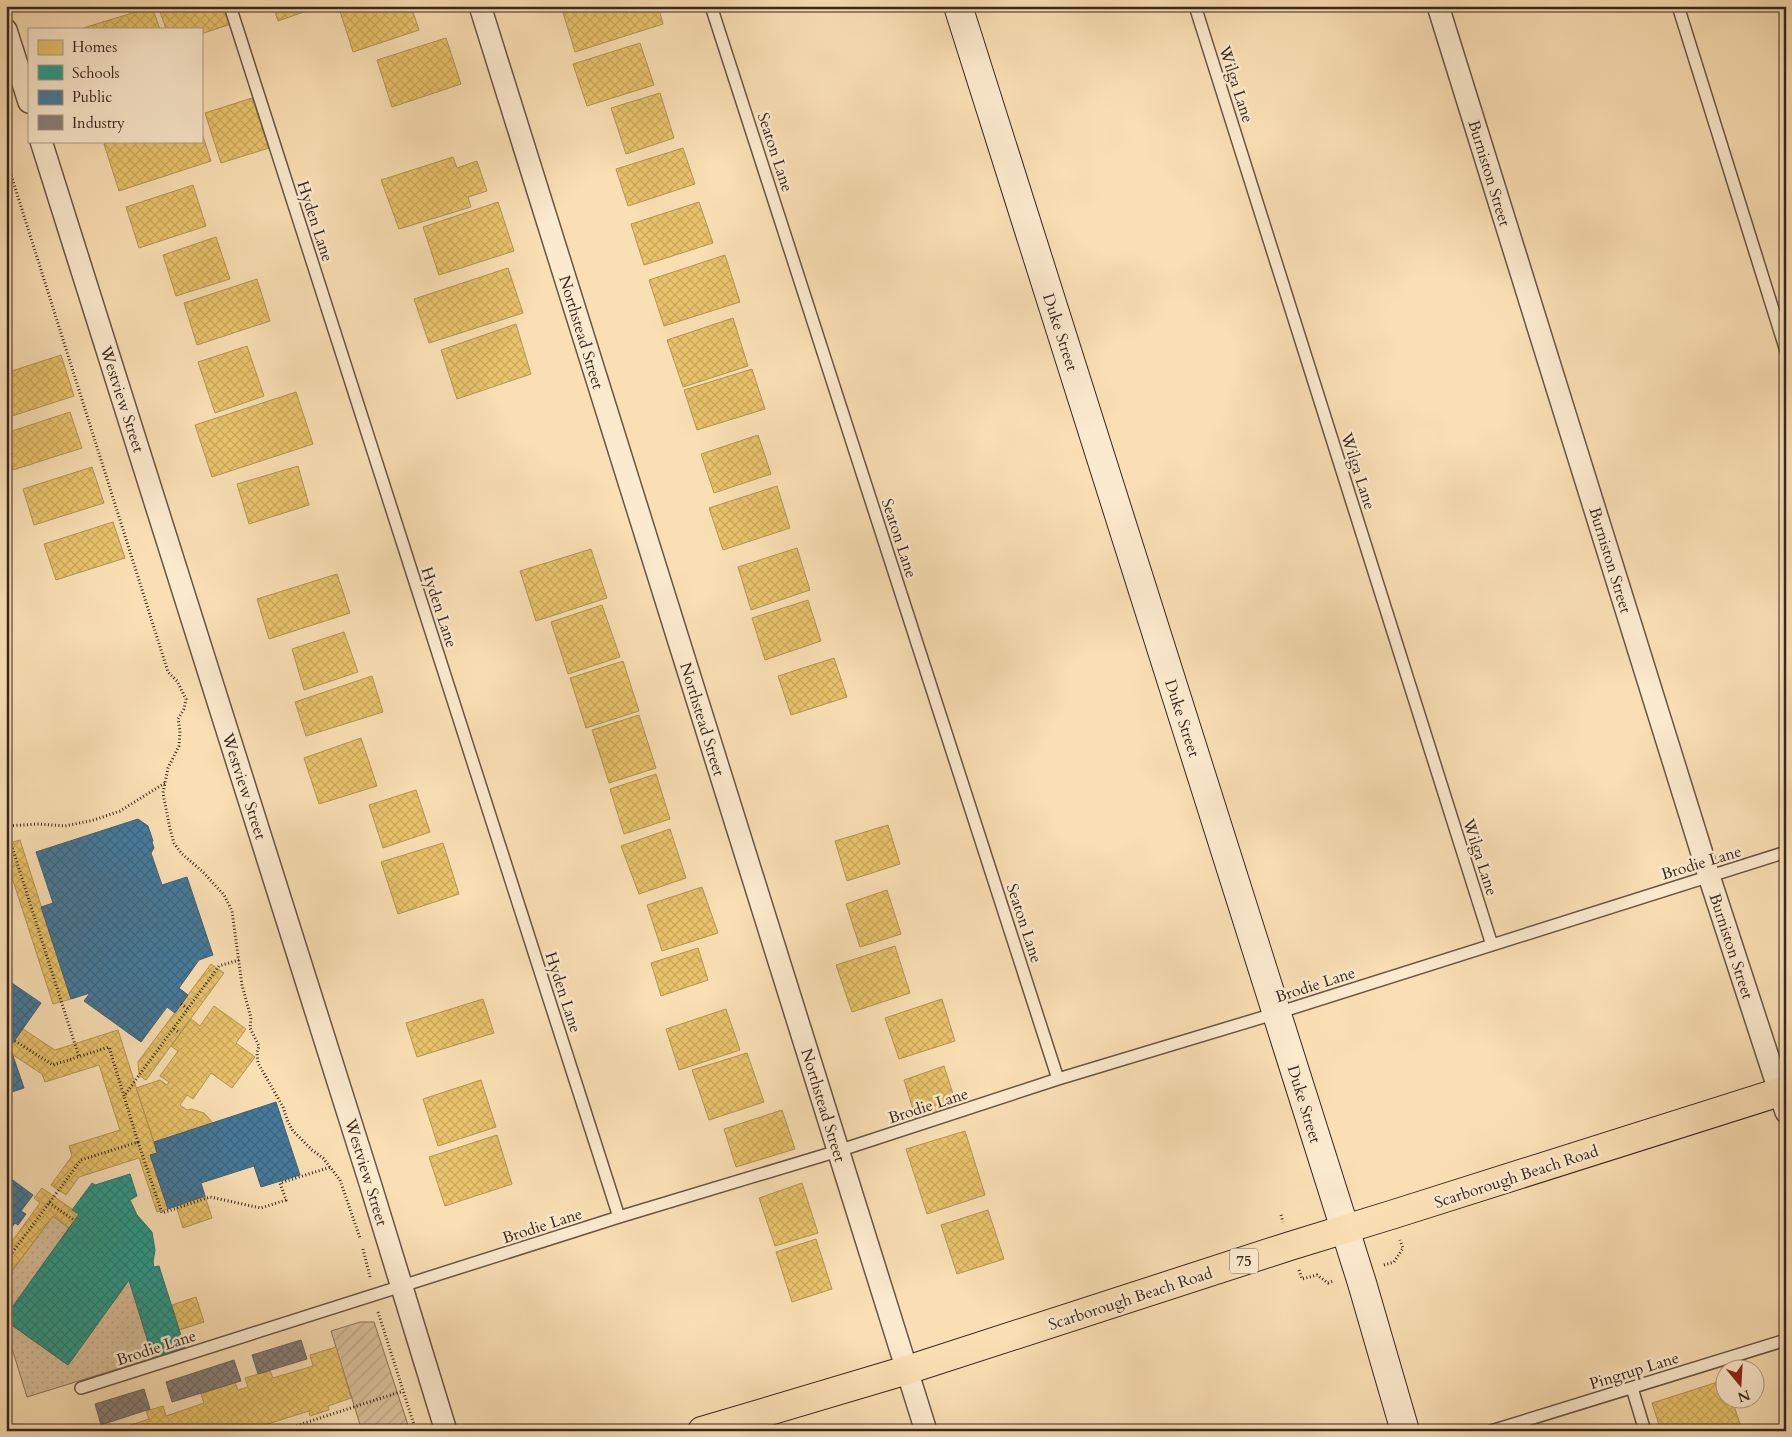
<svg xmlns="http://www.w3.org/2000/svg" width="1792" height="1437" viewBox="0 0 1792 1437" font-family="Cardo,serif">
<style>
.grass{fill:url(#grass-dots);stroke:#88745e}
.garden{fill:url(#garden-furrows);stroke:#88745e}
.homes{fill:url(#homes-cross-hatch);stroke:#b49554}
.schools{fill:url(#schools-cross-hatch);stroke:#2e7a6e}
.public{fill:url(#public-cross-hatch);stroke:#416278}
.industry{fill:url(#industry-cross-hatch);stroke:#716661}
.lines{fill:none;stroke-linecap:round;stroke-linejoin:round}
.service-casing{stroke:#685546;stroke-width:14}
.minor-casing{stroke:#685546;stroke-width:24}
.secondary-casing{stroke:#372721;stroke-width:30}
.primary-casing{stroke:#372721;stroke-width:30}
.path{stroke:#372721;stroke-width:3;stroke-dasharray:1 2.5;stroke-linecap:butt}
.service{stroke:#fceace;stroke-width:11}
.minor{stroke:#fceace;stroke-width:21}
.secondary{stroke:#fceace;stroke-width:28}
.primary{stroke:#fadfb4;stroke-width:28}
.labels{text-anchor:middle;stroke-width:5;stroke-linejoin:round;paint-order:stroke}
.shield{fill:#fceace;stroke:#726255;stroke-width:1}
.shield-label{font-size:15px;font-weight:bold;fill:#372721}
.street-label{font-size:16px;fill:#372721;stroke:#fceace}
</style>
<defs>
<pattern id="grass-dots" width="8" height="8" patternUnits="userSpaceOnUse" patternTransform="scale(1.25)"><rect width="8" height="8" fill="#d9c09b"/><path d="M2 2h.1M6 6h.1" fill="none" stroke="#bba585" stroke-width="1.8" stroke-linecap="round"/></pattern>
<pattern id="garden-furrows" width="10" height="10" patternUnits="userSpaceOnUse" patternTransform="scale(1.25)"><rect width="10" height="10" fill="#d9c09b"/><path d="M-1 1l2-2M0 10L10 0M9 11l2-2" fill="none" stroke="#bba585"/></pattern>
<pattern id="homes-cross-hatch" width="8" height="8" patternUnits="userSpaceOnUse" patternTransform="scale(1.25)"><rect width="8" height="8" fill="#e9c46a"/><path d="M0 0l8 8M0 8l8-8" fill="none" stroke="#c8a85c"/></pattern>
<pattern id="schools-cross-hatch" width="8" height="8" patternUnits="userSpaceOnUse" patternTransform="scale(1.25)"><rect width="8" height="8" fill="#2a9d8f"/><path d="M0 0l8 8M0 8l8-8" fill="none" stroke="#258074"/></pattern>
<pattern id="public-cross-hatch" width="8" height="8" patternUnits="userSpaceOnUse" patternTransform="scale(1.25)"><rect width="8" height="8" fill="#457b9d"/><path d="M0 0l8 8M0 8l8-8" fill="none" stroke="#3a6580"/></pattern>
<pattern id="industry-cross-hatch" width="8" height="8" patternUnits="userSpaceOnUse" patternTransform="scale(1.25)"><rect width="8" height="8" fill="#8a817c"/><path d="M0 0l8 8M0 8l8-8" fill="none" stroke="#726a65"/></pattern>
</defs>
<rect width="100%" height="100%" fill="#fadfb4"/>
<filter id="stains"><feTurbulence type="fractalNoise" baseFrequency=".004" numOctaves="4"/><feColorMatrix values="0 0 0 0 .2 0 0 0 0 .09 0 0 0 0 .02 0 0 0 .5 -.17"/></filter>
<radialGradient id="worn" r=".72"><stop offset=".6" stop-color="#630" stop-opacity="0"/><stop offset="1" stop-color="#630" stop-opacity=".3"/></radialGradient>
<path class="grass" d="M53,1216L69,1228L6,1316V1279Z
M129,1280L153,1358L27,1397L6,1329V1321L68,1365Z"/>
<path class="garden" d="M360,1322H374L410,1431H362L331,1331Z"/>
<path class="homes" d="M158,6H226L231,24L201,34V29H166Z
M273,6H321L278,21Z
M343,6H411L419,30L353,52L339,8Z
M561,6H658L663,24L575,52Z
M152,7L160,29H80Z
M446,38L461,84L392,107L377,60Z
M640,43L654,85L587,106L573,64Z
M660,93L674,138L626,154L611,108Z
M252,98L269,148L221,163L205,113Z
M201,130L211,161L119,191L104,144L112,141H201Z
M683,148L695,184L628,206L616,169Z
M453,157L457,168L477,161L487,191L468,197L471,207L399,229L381,180Z
M193,185L206,226L139,248L126,207Z
M498,202L514,251L439,275L423,227Z
M699,202L713,243L644,265L631,224Z
M216,237L230,279L176,296L163,255Z
M725,255L740,302L664,326L649,280Z
M508,268L523,313L429,343L414,299Z
M257,279L270,321L197,345L184,303Z
M733,318L748,366L683,387L667,340Z
M516,324L531,374L457,399L441,350Z
M247,346L264,396L215,413L198,362Z
M61,355L74,396L6,418V373Z
M752,369L765,409L697,430L684,390Z
M296,392L313,444L212,477L195,425Z
M70,412L82,448L13,470L6,450V433Z
M758,435L771,474L714,493L701,454Z
M298,466L309,505L249,524L237,484Z
M92,467L104,503L34,525L23,489Z
M777,486L790,528L723,550L709,508Z
M113,522L125,558L56,580L44,544Z
M797,548L810,590L751,610L738,567Z
M591,549L607,598L536,621L520,571Z
M337,574L350,613L269,639L257,599Z
M808,600L821,641L765,660L752,618Z
M602,605L620,657L568,674L551,622Z
M344,632L358,672L304,690L292,649Z
M834,658L847,697L791,715L778,676Z
M623,661L639,711L586,728L570,678Z
M372,676L383,712L306,736L295,702Z
M639,715L656,768L609,783L592,730Z
M361,738L377,786L319,804L304,758Z
M656,774L670,819L624,834L610,789Z
M416,790L430,832L383,848L369,805Z
M888,825L900,864L847,881L835,841Z
M670,829L686,878L639,894L621,846Z
M20,840L71,999L53,1004L6,859V844Z
M443,843L459,894L398,914L381,862Z
M702,887L718,933L662,951L647,905Z
M887,890L901,934L860,947L846,904Z
M895,946L910,993L852,1012L836,965Z
M698,948L708,980L661,996L651,963Z
M211,964L224,973L146,1080L139,1075L138,1062Z
M483,999L494,1033L417,1057L406,1023Z
M942,999L955,1041L899,1059L885,1018Z
M214,1006L246,1029L236,1043L255,1057L232,1088L211,1073L193,1099L187,1095L180,1105L187,1110L191,1109L204,1113L213,1123L154,1142L136,1088L160,1080L167,1085L169,1082L160,1076L178,1051L171,1046L191,1019L200,1026Z
M726,1009L740,1050L679,1070L666,1029Z
M23,1029L55,1050L118,1030L157,1153L150,1155L168,1209L157,1212L139,1158L79,1177L66,1195L51,1185L72,1156L69,1146L120,1130L99,1065L45,1082L42,1074L13,1055L10,1047Z
M747,1053L764,1102L709,1120L692,1070Z
M944,1066L957,1106L916,1119L904,1080Z
M481,1080L496,1127L438,1146L423,1099Z
M782,1110L795,1149L736,1167L724,1129Z
M965,1131L985,1195L927,1214L906,1149Z
M497,1135L512,1184L445,1206L429,1157Z
M802,1183L818,1233L775,1246L759,1198Z
M42,1188L79,1214L69,1228L53,1216L6,1279V1242L10,1244L40,1203L34,1198Z
M205,1196L212,1218L183,1228L176,1206Z
M988,1210L1004,1259L957,1274L941,1225Z
M816,1239L832,1289L792,1302L776,1252Z
M196,1297L204,1322L179,1330L172,1305Z
M336,1347L351,1398L328,1406L329,1410L310,1416L309,1411L261,1426L262,1430L260,1431H112L149,1419L146,1411L163,1406L166,1416L204,1403L201,1394L235,1382L238,1390L248,1387L245,1378L258,1374L270,1371L273,1378L313,1366L310,1355Z
M1724,1380V1400H1732L1741,1427L1730,1431H1661L1652,1403Z
M333,1426L335,1431H318Z"/>
<path class="schools" d="M130,1174L137,1196L130,1200L137,1215L152,1232L155,1250L153,1262L154,1267L159,1266L185,1348L153,1358L129,1280L68,1365L6,1321V1316L79,1214L72,1210L92,1183L95,1185Z"/>
<path class="public" d="M138,819L148,826L153,841L152,842L154,848L151,853L162,885L187,877L213,955L199,960L179,988L188,995L175,1013L167,1007L141,1042L84,1001L90,993L71,999L41,907L53,903L36,852Z
M6,979L41,1003L10,1047L24,1088L6,1094Z
M276,1102L300,1175L261,1187L254,1166L201,1183L205,1196L168,1209L150,1155L157,1153L154,1142Z
M6,1175L33,1195L21,1211L26,1214L18,1225L15,1223L6,1235Z"/>
<path class="industry" d="M301,1340L307,1359L258,1374L252,1355Z
M234,1360L241,1381L172,1402L166,1382Z
M144,1389L150,1409L101,1425L95,1404Z"/>
<g class="lines">
<defs>
<path id="service" d="M230,6L619,1217
M711,6L1058,1079
M1195,6L1492,945
M1678,6L1786,351
M81,1388L619,1217L838,1151L1058,1079L1277,1013L1786,852
M1632,1388L1645,1431
M1491,1431L1786,1340"/>
<path id="minor" d="M480,6L926,1431
M1438,6L1709,876L1786,1112
M6,30L29,102
M41,141L370,1183L446,1431"/>
<path id="secondary" d="M958,6L1362,1283L1405,1431"/>
<path id="primary" d="M702,1431L907,1370L1290,1246L1391,1215L1786,1090"/>
</defs>
<use href="#service" class="service-casing"/>
<use href="#minor" class="minor-casing"/>
<use href="#secondary" class="secondary-casing"/>
<use href="#primary" class="primary-casing"/>
<path class="path" d="M6,159L168,672L177,681L186,699L184,709L178,719L180,731L179,746L168,768L163,793L170,829L174,843L181,853L203,872L224,895L232,911L242,985L251,1018L250,1028L259,1046L257,1053L258,1063L283,1107L288,1122L293,1131L312,1150L323,1158L340,1180L360,1238
M6,826L39,824L65,826L94,820L120,811L165,783
M6,828L79,1057
M181,1004L188,1009
M174,1029L180,1033
M15,1041L53,1065L109,1047L124,1096L219,966L239,960
M138,1142L162,1213L210,1197L261,1208L286,1200L280,1183L331,1167
M49,1203L74,1220
M1281,1215L1283,1222
M363,1249L370,1277
M6,1251L11,1254
M6,1261L81,1160L138,1142L124,1096
M1384,1265L1394,1262L1403,1248L1400,1240
M1299,1270L1302,1279L1317,1275L1328,1283L1333,1281
M378,1312L416,1431
M280,1431L403,1391"/>
<use href="#service" class="service"/>
<use href="#minor" class="minor"/>
<use href="#secondary" class="secondary"/>
<use href="#primary" class="primary"/>
</g>
<g class="labels">
<rect class="shield" x="1230" y="1248.5" width="28" height="25" rx="4"/>
<g class="shield-label">
<text x="1244" y="1266">75</text>
</g>
<g class="street-label">
<text transform="translate(1237 84) rotate(72)" y="6">Wilga Lane</text>
<text transform="translate(776 152) rotate(72)" y="6">Seaton Lane</text>
<text transform="translate(1490 173) rotate(73)" y="6">Burniston Street</text>
<text transform="translate(316 221) rotate(72)" y="6">Hyden Lane</text>
<text transform="translate(582 332) rotate(73)" y="6">Northstead Street</text>
<text transform="translate(1061 332) rotate(72)" y="6">Duke Street</text>
<text transform="translate(123 399) rotate(72)" y="6">Westview Street</text>
<text transform="translate(1359 471) rotate(72)" y="6">Wilga Lane</text>
<text transform="translate(900 538) rotate(72)" y="6">Seaton Lane</text>
<text transform="translate(1611 560) rotate(73)" y="6">Burniston Street</text>
<text transform="translate(440 607) rotate(72)" y="6">Hyden Lane</text>
<text transform="translate(1183 718) rotate(72)" y="6">Duke Street</text>
<text transform="translate(703 719) rotate(73)" y="6">Northstead Street</text>
<text transform="translate(245 786) rotate(72)" y="6">Westview Street</text>
<text transform="translate(1481 857) rotate(72)" y="6">Wilga Lane</text>
<text transform="translate(1701 862) rotate(-17)" y="6">Brodie Lane</text>
<text transform="translate(1025 923) rotate(72)" y="6">Seaton Lane</text>
<text transform="translate(1732 946) rotate(72)" y="6">Burniston Street</text>
<text transform="translate(1315 984) rotate(-18)" y="6">Brodie Lane</text>
<text transform="translate(564 992) rotate(72)" y="6">Hyden Lane</text>
<text transform="translate(1305 1104) rotate(73)" y="6">Duke Street</text>
<text transform="translate(824 1105) rotate(73)" y="6">Northstead Street</text>
<text transform="translate(928 1105) rotate(-18)" y="6">Brodie Lane</text>
<text transform="translate(367 1172) rotate(73)" y="6">Westview Street</text>
<text transform="translate(1516 1176) rotate(-18)" y="6">Scarborough Beach Road</text>
<text transform="translate(542 1225) rotate(-18)" y="6">Brodie Lane</text>
<text transform="translate(1130 1298) rotate(-18)" y="6">Scarborough Beach Road</text>
<text transform="translate(156 1347) rotate(-18)" y="6">Brodie Lane</text>
<text transform="translate(1634 1370) rotate(-17)" y="6">Pingrup Lane</text>
</g>
</g>
<rect width="1792" height="1437" fill="none" stroke="#fadfb4" stroke-width="25"/>
<rect x="8" y="8" width="1777" height="1422" fill="none" stroke="#372721" stroke-width="2.5"/>
<rect x="12" y="12" width="1767" height="1412" fill="none" stroke="#372721"/>
<rect x="28" y="28" width="175" height="115" fill="#fceace" stroke="#ad9c89"/>
<rect x="38" y="40" width="25" height="15" fill="#e9c46a" stroke="#ad9c89"/>
<text x="72" y="52" font-size="15" fill="#372721">Homes</text>
<rect x="38" y="65" width="25" height="15" fill="#2a9d8f" stroke="#ad9c89"/>
<text x="72" y="78" font-size="15" fill="#372721">Schools</text>
<rect x="38" y="90" width="25" height="15" fill="#457b9d" stroke="#ad9c89"/>
<text x="72" y="102" font-size="15" fill="#372721">Public</text>
<rect x="38" y="115" width="25" height="15" fill="#8a817c" stroke="#ad9c89"/>
<text x="72" y="128" font-size="15" fill="#372721">Industry</text>
<g transform="translate(1740 1384) rotate(162)"><circle r="24" fill="#fceace" stroke="#ad9c89"/>
<path d="M0-4L9 19L0 12L-9 19Z" fill="#8f2418"/>
<text y="-8" font-size="14" font-weight="bold" text-anchor="middle" fill="#372721">N</text>
</g>
<rect width="100%" height="100%" filter="url(#stains)"/>
<rect width="100%" height="100%" fill="url(#worn)"/>
</svg>
